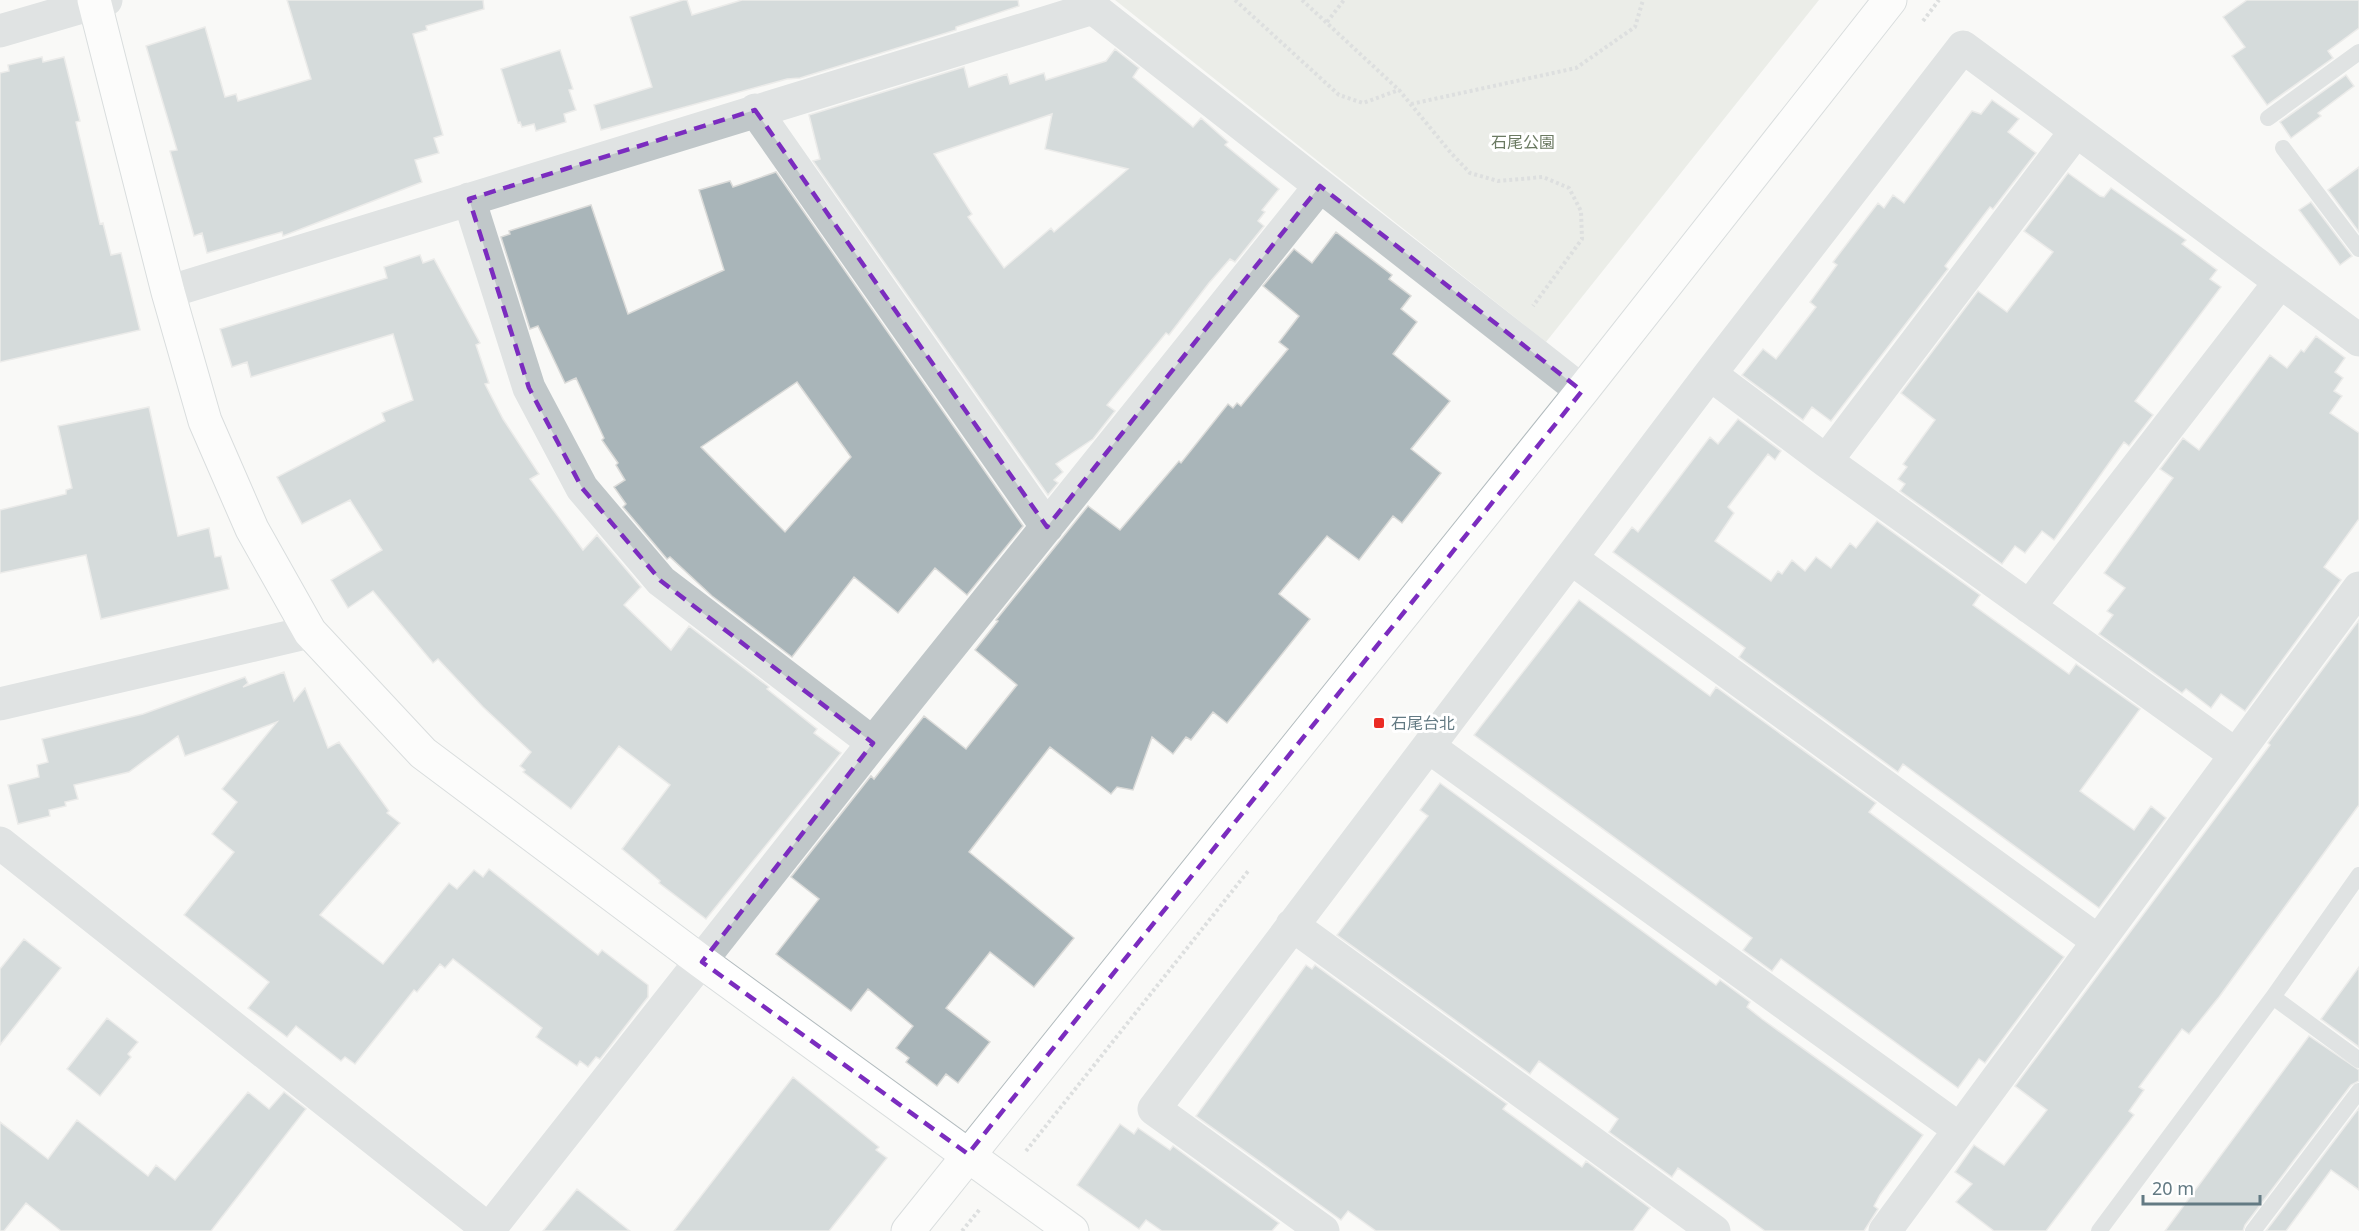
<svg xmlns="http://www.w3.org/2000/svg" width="2359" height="1231" viewBox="0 0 2359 1231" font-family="'Noto Sans','Noto Sans JP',sans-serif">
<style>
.green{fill:#daded5}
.building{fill:#a9b5b9;stroke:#dbdbd9;stroke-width:1.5;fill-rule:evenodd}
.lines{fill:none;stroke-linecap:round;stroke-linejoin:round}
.secondary-casing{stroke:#b2bbbe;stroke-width:35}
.path{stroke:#babfc1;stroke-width:4;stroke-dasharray:3 3;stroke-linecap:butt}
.lane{stroke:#c0c7c9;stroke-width:16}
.street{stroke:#c0c7c9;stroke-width:33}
.secondary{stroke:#fff;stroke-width:33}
.marked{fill:none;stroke:#7b2cbf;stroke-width:4.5;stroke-dasharray:12 8;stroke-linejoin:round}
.poi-dot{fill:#eb2c25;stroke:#fff;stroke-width:2}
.labels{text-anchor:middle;stroke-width:6;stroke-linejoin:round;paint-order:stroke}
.park-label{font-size:16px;fill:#6b7a62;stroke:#fff}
.poi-label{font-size:16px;fill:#637a83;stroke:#fff;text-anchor:start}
</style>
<rect width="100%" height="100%" fill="#f9f9f7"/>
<path class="green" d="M1115,0H1819L1546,342Z"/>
<path class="building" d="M287,0H483L484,9L426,26L427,30L413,34L443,135L434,138L439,153L415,160L422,182L283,236L282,232L207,253L202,233L194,236L170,151L177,150L146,46L205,27L225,97L236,94L238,101L311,79Z
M683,0H687L692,15L742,0H1018L1019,6L956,27V30L800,78L787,79L601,130L594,105L652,87L630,17Z
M2247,0H2359V28L2328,51L2333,58L2267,105L2232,56L2245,47L2223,17Z
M1115,49L1139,68L1133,77L1193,127L1201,118L1228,142L1225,145L1279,189L1262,210L1265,212L1258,221L1264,226L1235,262L1230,259L1209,283L1169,335L1166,333L1107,405L1115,411L1093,439L1056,464L1063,472L1054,480L1058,483L1048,495L813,161L820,159L809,115L964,67L969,87L1007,74L1010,84L1044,73L1046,80L1106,61ZM1052,114L1045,149L1128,169L1054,232L1051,228L1004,268L968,217L972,214L934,154Z
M560,50L573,89L569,90L576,110L564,114L566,122L536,131L534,124L522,127L520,122L518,123L501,69Z
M42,57L43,62L64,57L80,121L76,122L100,224L103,223L111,255L121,253L140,330L0,362V73L9,71L8,65Z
M2346,75L2354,86L2318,113L2321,116L2291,138L2280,122Z
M1992,100L2019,119L2008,132L2036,153L1993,209L1990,207L1945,266L1948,269L1831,421L1812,407L1803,420L1742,375L1763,349L1776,359L1816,307L1810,302L1837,265L1833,262L1878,203L1884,208L1893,195L1904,203L1972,111L1981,114Z
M2359,167V232L2328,190Z
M776,172L1023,526L967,595L935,568L898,613L854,577L792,657L712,596L670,557L667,559L623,507L626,504L614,487L625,480L616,465L618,463L602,440L604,438L576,378L565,383L538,326L530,329L501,237L510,234L509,231L591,205L628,314L724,270L699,190L730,181L733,187ZM797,382L851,457L785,532L701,447Z
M2068,173L2100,196L2104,197L2111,188L2186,240L2182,244L2217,270L2210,279L2221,287L2135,401L2153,415L2129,446L2124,442L2054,540L2042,531L2025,553L2015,546L2002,564L1900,491L1905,484L1898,479L1907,467L1903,464L1935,420L1901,393L1978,291L2007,312L2053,252L2024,231Z
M2311,202L2352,256L2340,265L2299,210Z
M1336,232L1392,275L1389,279L1411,296L1401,309L1417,322L1393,354L1450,401L1411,449L1441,473L1402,523L1393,516L1359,560L1327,536L1279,594L1310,619L1227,723L1213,712L1191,740L1186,737L1173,754L1152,737L1133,790L1117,787L1111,794L1050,747L969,852L1074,938L1034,987L990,952L946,1008L990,1042L958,1083L946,1074L937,1086L906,1062L909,1058L896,1048L913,1026L868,989L851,1011L776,954L819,899L791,877L871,776L874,779L924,716L966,749L1017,685L975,650L998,621L996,620L1088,506L1120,530L1179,461L1181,463L1228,404L1233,408L1237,403L1241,406L1288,349L1279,342L1299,316L1263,286L1294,249L1312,263Z
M420,255L423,263L434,259L480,343L476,345L489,383L485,384L503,419L539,474L530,479L583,550L597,535L641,587L624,605L671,650L689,626L769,687L767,689L817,729L814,733L841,753L706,919L659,883L660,881L622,849L670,785L619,746L571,809L523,772L525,770L520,766L531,752L483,707L438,659L433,663L373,591L348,608L331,580L382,550L350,500L302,524L277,477L385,421L382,413L413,400L393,334L251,377L247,362L232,367L220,329L387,278L384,267Z
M2316,336L2345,358L2335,372L2343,378L2334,391L2342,396L2330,413L2359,433V519L2324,567L2341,580L2245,711L2221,694L2211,708L2186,689L2182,693L2099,634L2113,615L2107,611L2125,588L2104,573L2173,478L2160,469L2183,438L2199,450L2270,355L2287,368L2301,350L2304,352Z
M149,407L178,536L209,528L215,557L221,556L229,589L101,619L86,555L0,573V510L66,494V490L72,488L58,426Z
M1738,419L1781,451L1775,460L1768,454L1728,507L1734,513L1715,541L1771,581L1778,571L1782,574L1792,560L1805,571L1816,557L1831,568L1850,543L1856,548L1877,521L1980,595L1973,605L2069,674L2076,664L2140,709L2080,791L2134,830L2151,806L2166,818L2099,908L1903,764L1898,772L1739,657L1745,648L1613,552L1632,527L1638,532L1710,437L1718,444Z
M1579,600L1710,696L1716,687L1876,803L1869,812L2064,957L1985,1063L1979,1059L1958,1088L1781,959L1772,971L1743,950L1752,938L1474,735Z
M2359,620V805L2219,997L2189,1034L2182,1029L2139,1087L2144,1090L2129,1111L2134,1115L2046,1231H1994L1956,1202L1972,1184L1955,1172L1974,1145L2004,1165L2047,1110L2015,1086L2270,745L2268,743Z
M284,672L294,701L305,688L328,748L339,742L389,811L387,813L400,823L320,915L383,964L449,883L457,889L474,870L483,877L489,869L598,955L602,950L648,985V997L600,1059L596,1057L588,1067L580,1061L577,1066L536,1037L542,1028L453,959L445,968L440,964L417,992L414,990L355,1064L345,1057L341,1061L296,1026L287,1037L248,1008L269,982L184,915L234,852L212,834L237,802L222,789L277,722L185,756L178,736L129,772L74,785L78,799L65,802L66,806L49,810L50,816L18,824L8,785L39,777L37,765L48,762L42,739L143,714L245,677L248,683L243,687Z
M1440,783L1716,985L1720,980L1750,1002L1747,1007L1762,1019L1923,1135L1880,1195L1874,1206L1878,1209L1864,1231H1765L1678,1168L1672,1177L1609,1132L1618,1119L1539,1061L1530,1074L1337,935L1428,816L1420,810Z
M24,939L61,968L0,1045V969Z
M1306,965L1312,969L1315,965L1507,1104L1503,1109L1582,1167L1586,1161L1650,1208L1633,1231H1376L1348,1211L1341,1220L1196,1116Z
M2359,967V1047L2321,1019Z
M107,1018L138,1042L128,1054L131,1057L100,1096L67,1069Z
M2309,1036L2359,1070V1081L2351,1085L2245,1225L2243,1231H2165Z
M793,1077L879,1147L876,1150L887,1158L829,1231H674Z
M248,1092L269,1109L284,1092L306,1109L211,1231H61L26,1203L4,1231H0V1122L48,1159L77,1120L148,1176L156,1165L175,1180Z
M2359,1108V1190L2331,1170L2286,1231H2266Z
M1120,1124L1134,1134L1138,1128L1170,1150L1173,1146L1279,1223L1272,1231H1162L1146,1220L1139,1229L1077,1185Z
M577,1189L630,1231H543Z"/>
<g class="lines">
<defs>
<path id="secondary" d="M94,0L168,292L205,421L252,529L310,632L423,753L702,962L1072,1231
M908,1231L1582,391L1890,0"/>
</defs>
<use href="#secondary" class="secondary-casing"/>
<path class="path" d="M1235,0L1339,95L1363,103L1399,90
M1302,0L1399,90L1451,153L1470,173L1498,181L1543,177L1569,188L1581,211L1582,239L1533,306
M1923,21L1939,0
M1327,22L1344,0
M1411,104L1576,68L1635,27L1643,0
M1026,1151L1249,870
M962,1231L980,1209"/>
<path class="lane" d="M2268,118L2359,52
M2283,148L2359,249
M2273,997L2359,1060
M2099,1231L2273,997L2359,875
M2253,1231L2359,1091"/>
<path class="street" d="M1091,0L1093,8L1582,391
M0,31L106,0
M755,110L1047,527
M469,199L529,388L582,488L661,581L873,743
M168,292L1093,8
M1710,374L1826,461L2236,755
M1826,461L2076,131
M1572,559L2098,941
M2029,607L2280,282
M0,704L310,632
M1429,747L1959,1129
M0,843L489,1230
M1292,925L1714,1231
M488,1231L873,743L1320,186
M1323,1231L1154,1109L1710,374L1963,47L2359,340
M1885,1231L2359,588"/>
<use href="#secondary" class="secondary"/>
</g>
<path d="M0 0H2359V1231H0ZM755,110L1047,527L1320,186L1582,391L968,1154L702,962L873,743L661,581L582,488L529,388L469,199Z" fill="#f9f9f7" fill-opacity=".55" fill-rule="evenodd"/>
<path class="marked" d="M755,110L1047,527L1320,186L1582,391L968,1154L702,962L873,743L661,581L582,488L529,388L469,199Z"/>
<rect class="poi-dot" x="1373" y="717" width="12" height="12" rx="3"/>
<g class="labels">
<g class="park-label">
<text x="1523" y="148">石尾公園</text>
</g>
<g class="poi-label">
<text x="1391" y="729">石尾台北</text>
</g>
</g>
<path d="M2143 1195v9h117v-9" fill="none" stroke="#637a83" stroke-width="3"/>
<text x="2152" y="1195" font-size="18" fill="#637a83" stroke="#ffffff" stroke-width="4.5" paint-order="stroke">20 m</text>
</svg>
